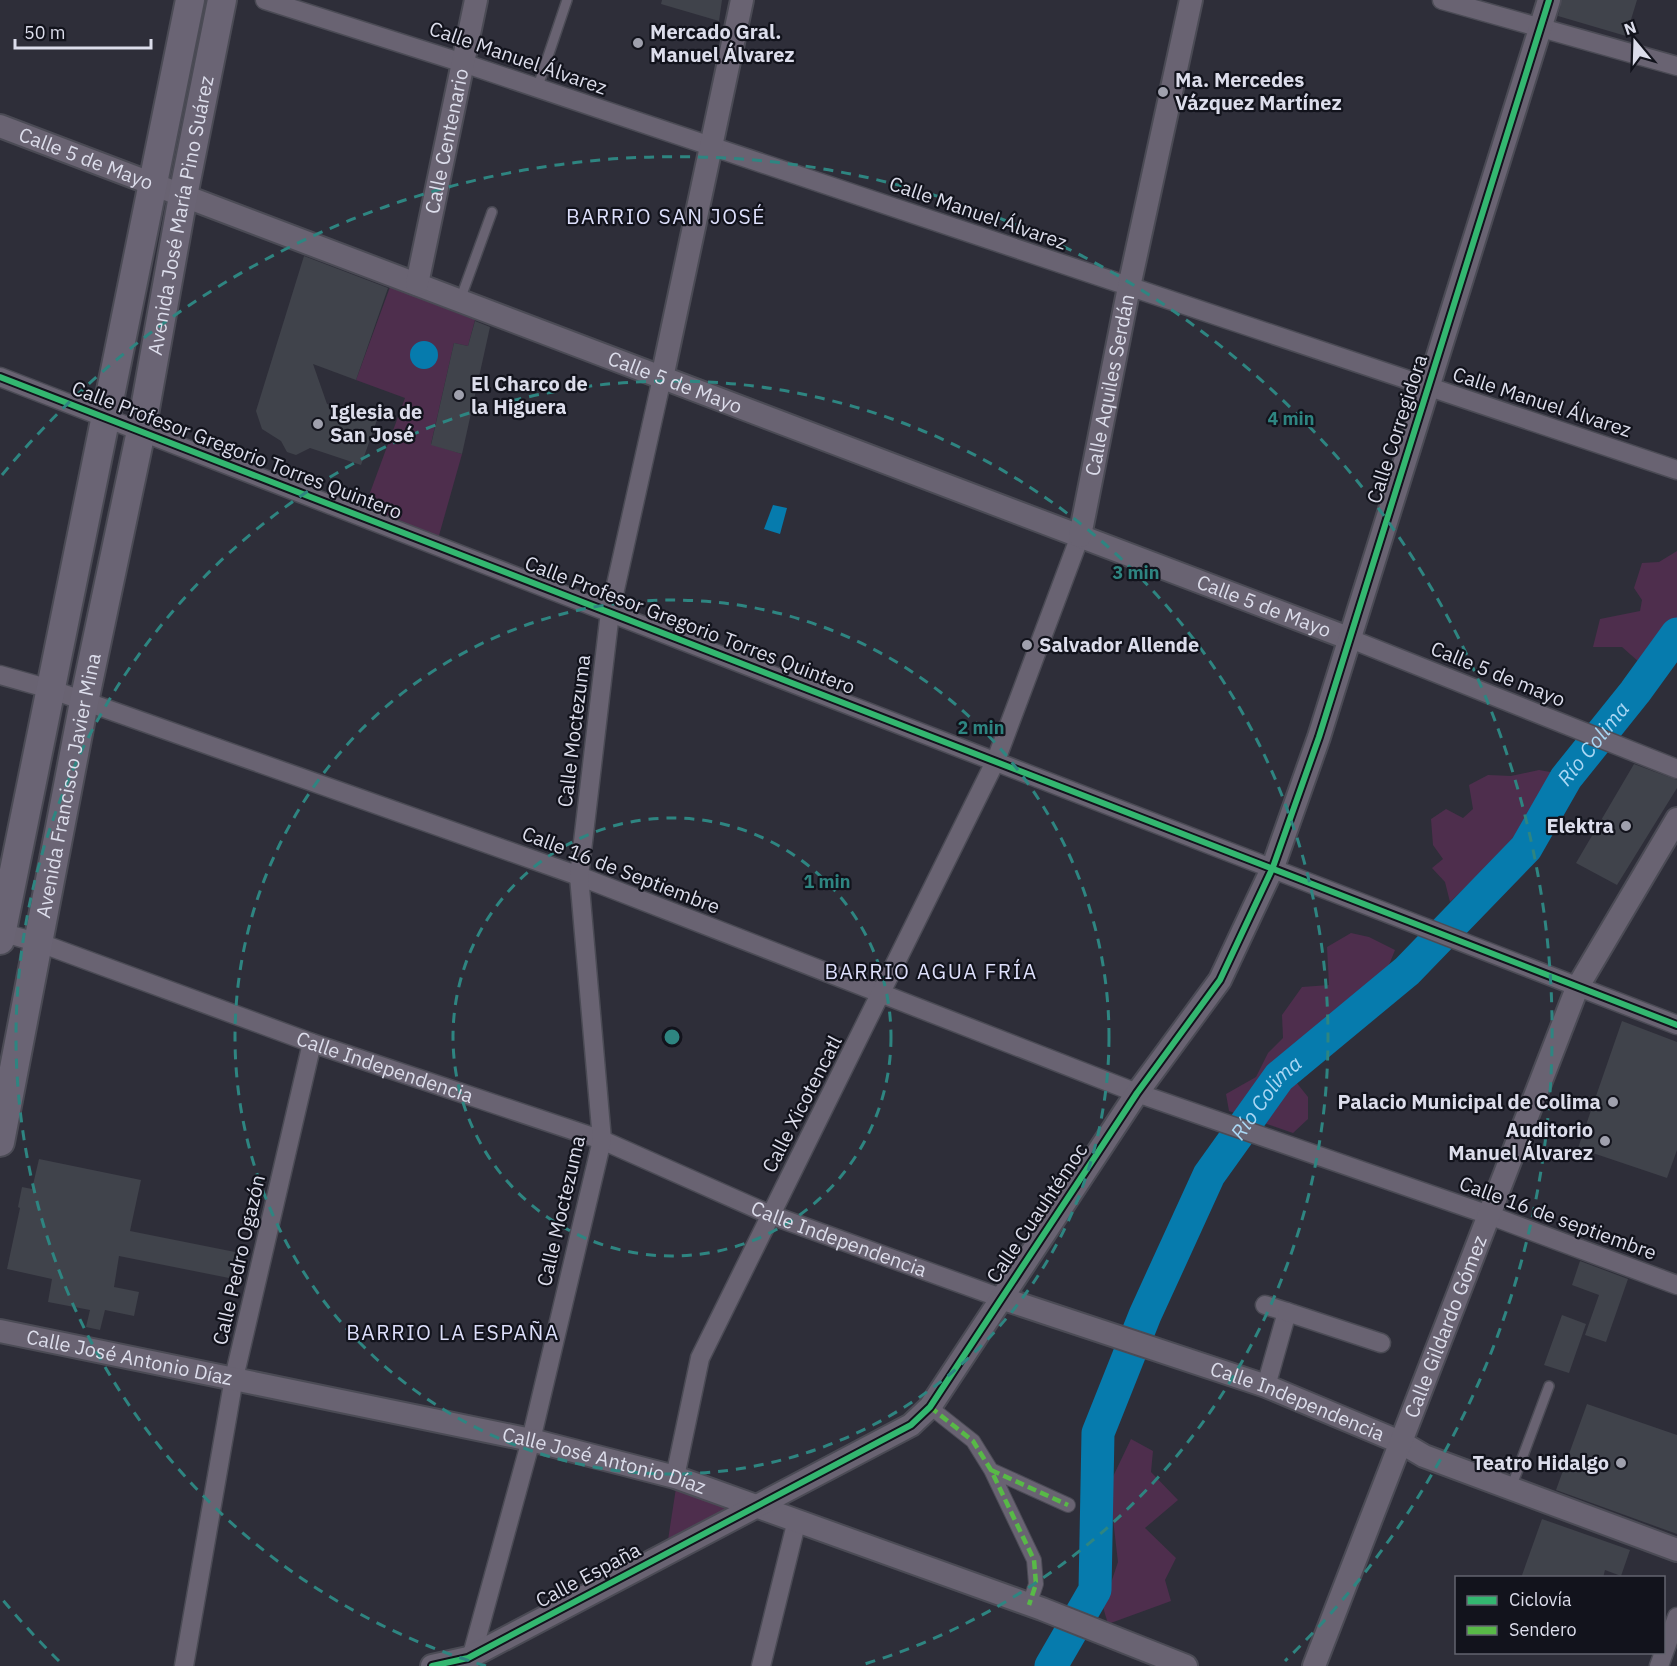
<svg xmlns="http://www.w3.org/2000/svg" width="1677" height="1666" viewBox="0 0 1677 1666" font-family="'IBM Plex Sans',sans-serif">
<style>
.green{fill:#4e2e4d}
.water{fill:#067bad}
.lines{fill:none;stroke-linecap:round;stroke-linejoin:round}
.river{stroke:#067bad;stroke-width:33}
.building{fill:#40434b}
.service-casing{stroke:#4b4b55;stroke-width:12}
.pedestrian-casing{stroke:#4b4b55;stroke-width:16}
.minor-casing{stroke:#4b4b55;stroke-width:21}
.tertiary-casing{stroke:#4b4b55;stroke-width:26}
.primary-casing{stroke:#4b4b55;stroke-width:32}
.service{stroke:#696372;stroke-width:9}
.pedestrian{stroke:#696372;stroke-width:14}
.minor{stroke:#696372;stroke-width:18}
.tertiary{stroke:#696372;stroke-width:22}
.primary{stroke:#6a6474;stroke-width:28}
.quiet{stroke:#58b947;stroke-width:4.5;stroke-dasharray:9 4.5;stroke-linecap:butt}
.cycleway-casing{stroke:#12131c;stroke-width:10}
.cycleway{stroke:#33b770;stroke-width:6}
.ring{fill:none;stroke:#2e8581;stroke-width:3;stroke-dasharray:10 8}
.poi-dot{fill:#9fa0ad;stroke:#12131c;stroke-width:2}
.labels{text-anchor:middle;stroke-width:4.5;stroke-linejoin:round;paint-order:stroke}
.poi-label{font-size:20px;font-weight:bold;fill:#dcddeb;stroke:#12131c;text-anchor:start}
.street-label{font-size:20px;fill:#dcddeb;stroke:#12131c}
.neighbourhood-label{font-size:21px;letter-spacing:1.5px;fill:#dddffb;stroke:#12131c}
.water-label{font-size:21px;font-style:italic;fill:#aad7f4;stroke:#12131c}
.centre{fill:#2e8581;stroke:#12131c;stroke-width:3}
.ring-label{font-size:18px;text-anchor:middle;font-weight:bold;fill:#2e8581;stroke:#12131c;stroke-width:4.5;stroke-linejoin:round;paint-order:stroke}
</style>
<rect width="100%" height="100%" fill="#2e2e39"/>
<path class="green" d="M390,287L475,320L468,346L454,343L431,444L462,454L438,539L364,509L405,398L356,380Z
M1677,551V619L1639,662L1622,647H1593L1600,619L1640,611L1642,600L1634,588L1642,563L1659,562Z
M1539,770L1556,773L1511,845L1450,902L1445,882L1432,868L1443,859L1433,845L1431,819L1446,809L1463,818L1473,809L1469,785L1488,775L1511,776Z
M1351,933L1369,937L1395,950L1383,980L1359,1019L1319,1037L1312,1060L1292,1077L1308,1097V1119L1293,1133L1229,1111L1226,1094L1256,1077L1268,1053L1283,1038L1282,1015L1302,987L1329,985L1327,947Z
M1131,1439L1153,1451L1151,1472L1178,1500L1145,1528L1176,1558L1165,1580L1171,1601L1108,1624L1103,1607L1118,1562L1109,1485Z
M676,1488L735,1504L668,1540Z"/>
<path class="water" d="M410 355a14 14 0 1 1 28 0a14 14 0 1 1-28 0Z
M773,505L787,508L780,534L764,529Z"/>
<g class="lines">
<path class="river" id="s1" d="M1051,1666L1095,1590L1098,1433L1145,1315L1209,1175L1279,1077L1407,971L1526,848L1566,778L1635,692L1677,634"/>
</g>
<path class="building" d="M662,0H722L719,21L661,4Z
M1562,0H1637L1626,36L1558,16Z
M304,256L388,288L356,380L313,364L327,404L377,420L361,465L310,448L296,455L287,452L281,441L262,429L256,411Z
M475,321L490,327L462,454L431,445L454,343L468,346Z
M1634,764L1677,780V788L1617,885L1576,863Z
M1622,1021L1677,1042V1150L1667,1178L1578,1148Z
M39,1159L141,1180L130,1231L235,1252L229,1278L119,1256L114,1287L139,1292L134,1316L105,1310L100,1330L86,1327L90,1310L48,1302L52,1279L7,1269L20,1208L18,1207L22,1187L32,1189Z
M1580,1261L1628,1279L1606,1342L1585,1335L1599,1295L1572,1285Z
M1562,1315L1586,1324L1569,1373L1544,1365Z
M1587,1404L1677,1435V1534L1556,1490Z
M1542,1519L1630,1550L1621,1576L1605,1570L1603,1578H1521Z"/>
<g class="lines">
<defs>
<path id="service" d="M537,89L567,0
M460,300L492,212
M1511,1488L1549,1386"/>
<path id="pedestrian" d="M930,1407L973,1441L991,1470L1034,1560L1036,1584L1029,1605
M991,1470L1068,1505"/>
<g id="minor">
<path d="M265,0L463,63L1677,470"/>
<path d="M1442,0L1677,66"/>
<path d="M0,377L1677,1025"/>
<path d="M1348,638L1677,769"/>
<path d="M0,675L50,689L579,876L1137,1093L1489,1215L1677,1285"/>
<path id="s2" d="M0,932L40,943L312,1043L602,1140L771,1215L1001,1298"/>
<path d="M1265,1305L1287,1312L1266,1386"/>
<path d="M1287,1312L1381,1343"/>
<path d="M675,1477L700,1358L996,760L1080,536"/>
<path d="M184,1666L234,1378L312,1043"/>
<path d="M469,1666L531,1440L602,1140L579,876L610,612L662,378"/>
<path d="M761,1666L797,1520"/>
<path d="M1659,1666L1677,1617"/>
</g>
<g id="tertiary">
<path id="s3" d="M0,126L1348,638"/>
<path id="s4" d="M417,284L476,0"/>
<path d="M662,378L742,0"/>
<path id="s5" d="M1080,536L1129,287L1191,0"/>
<path id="s6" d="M1001,1298L1266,1386L1402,1443L1424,1456L1677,1550"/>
<path id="s7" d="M0,1331L531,1440L675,1477L1042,1609L1186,1666"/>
<path d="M432,1666L468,1658L911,1425L930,1407L1137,1093L1220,980L1273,867L1319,737L1549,0"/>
<path id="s8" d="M1314,1666L1577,988L1677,819"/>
</g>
<g id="primary">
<path d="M0,940L190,0"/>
<path id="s9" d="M0,1142L84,702L141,431L183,196L222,0"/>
</g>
</defs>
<use href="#service" class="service-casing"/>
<use href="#pedestrian" class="pedestrian-casing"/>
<use href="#minor" class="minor-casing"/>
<use href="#tertiary" class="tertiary-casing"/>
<use href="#primary" class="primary-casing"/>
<use href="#service" class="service"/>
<use href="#pedestrian" class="pedestrian"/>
<use href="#minor" class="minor"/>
<use href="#tertiary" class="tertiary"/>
<use href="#primary" class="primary"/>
<path class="quiet" d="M930,1407L973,1441L991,1470L1034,1560L1036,1584L1029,1605
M991,1470L1068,1505"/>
<defs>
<path id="cycleway" d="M0,377L1677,1025
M432,1666L468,1658L911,1425L930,1407L1137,1093L1220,980L1273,867L1319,737L1549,0"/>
</defs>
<use href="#cycleway" class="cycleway-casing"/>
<use href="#cycleway" class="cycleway"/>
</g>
<g class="ring">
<circle cx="672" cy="1037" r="219"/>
<circle cx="672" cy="1037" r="437"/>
<path d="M486 1666A656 656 0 1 1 858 1666"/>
<path d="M59 1661A875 875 0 0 1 2 1599M2 475A875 875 0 1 1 1285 1661"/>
</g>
<g class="poi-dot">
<circle cx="638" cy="43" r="6"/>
<circle cx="1163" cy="92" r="6"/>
<circle cx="459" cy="395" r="6"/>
<circle cx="318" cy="424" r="6"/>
<circle cx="1027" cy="645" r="6"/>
<circle cx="1626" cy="826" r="6"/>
<circle cx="1613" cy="1102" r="6"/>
<circle cx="1605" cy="1141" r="6"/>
<circle cx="1621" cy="1463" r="6"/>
</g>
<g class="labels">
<g class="poi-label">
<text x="650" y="39">Mercado Gral.<tspan x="650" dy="23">Manuel Álvarez</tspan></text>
<text x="1175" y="87">Ma. Mercedes<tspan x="1175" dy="23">Vázquez Martínez</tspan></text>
<text x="471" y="391">El Charco de<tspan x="471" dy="23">la Higuera</tspan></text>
<text x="330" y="419">Iglesia de<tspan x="330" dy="23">San José</tspan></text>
<text x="1039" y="652">Salvador Allende</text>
<text x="1614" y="833" text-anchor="end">Elektra</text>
<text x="1601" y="1109" text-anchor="end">Palacio Municipal de Colima</text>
<text x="1593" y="1137" text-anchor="end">Auditorio<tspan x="1593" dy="23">Manuel Álvarez</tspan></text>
<text x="1609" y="1470" text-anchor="end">Teatro Hidalgo</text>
</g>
<g class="street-label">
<text transform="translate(518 58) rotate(19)" y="7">Calle Manuel Álvarez</text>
<text dy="7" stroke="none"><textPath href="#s4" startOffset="146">Calle Centenario</textPath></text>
<text dy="7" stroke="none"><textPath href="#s3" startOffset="92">Calle 5 de Mayo</textPath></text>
<text transform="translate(978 213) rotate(19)" y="7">Calle Manuel Álvarez</text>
<text dy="7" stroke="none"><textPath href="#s9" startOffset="944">Avenida José María Pino Suárez</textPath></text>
<text dy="7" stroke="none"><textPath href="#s3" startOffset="722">Calle 5 de Mayo</textPath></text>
<text dy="7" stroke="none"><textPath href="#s5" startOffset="154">Calle Aquiles Serdán</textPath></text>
<text transform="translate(1542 402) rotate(18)" y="7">Calle Manuel Álvarez</text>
<text transform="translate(1397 429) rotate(-72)" y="7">Calle Corregidora</text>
<text transform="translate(237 450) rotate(21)" y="7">Calle Profesor Gregorio Torres Quintero</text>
<text dy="7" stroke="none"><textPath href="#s3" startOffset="1352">Calle 5 de Mayo</textPath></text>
<text transform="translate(690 625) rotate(21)" y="7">Calle Profesor Gregorio Torres Quintero</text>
<text transform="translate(1498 674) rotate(22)" y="7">Calle 5 de mayo</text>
<text transform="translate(574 731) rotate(-83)" y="7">Calle Moctezuma</text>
<text dy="7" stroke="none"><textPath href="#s9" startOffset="363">Avenida Francisco Javier Mina</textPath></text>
<text transform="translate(621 870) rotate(21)" y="7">Calle 16 de Septiembre</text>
<text dy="7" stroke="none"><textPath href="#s2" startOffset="408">Calle Independencia</textPath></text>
<text transform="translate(802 1104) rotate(-63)" y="7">Calle Xicotencatl</text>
<text transform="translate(561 1211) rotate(-77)" y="7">Calle Moctezuma</text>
<text transform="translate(1037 1213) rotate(-56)" y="7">Calle Cuauhtémoc</text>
<text transform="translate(1558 1218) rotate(20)" y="7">Calle 16 de septiembre</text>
<text dy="7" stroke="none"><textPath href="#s2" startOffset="894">Calle Independencia</textPath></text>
<text transform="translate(239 1260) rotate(-77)" y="7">Calle Pedro Ogazón</text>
<text dy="7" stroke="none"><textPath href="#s8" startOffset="364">Calle Gildardo Gómez</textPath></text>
<text dy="7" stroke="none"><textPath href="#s7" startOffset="132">Calle José Antonio Díaz</textPath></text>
<text dy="7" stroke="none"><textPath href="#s6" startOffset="314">Calle Independencia</textPath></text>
<text dy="7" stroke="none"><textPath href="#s7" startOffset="618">Calle José Antonio Díaz</textPath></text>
<text transform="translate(588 1575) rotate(-28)" y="7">Calle España</text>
</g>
<g class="neighbourhood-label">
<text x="666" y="224">BARRIO SAN JOSÉ</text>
<text x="931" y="979">BARRIO AGUA FRÍA</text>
<text x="453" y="1340">BARRIO LA ESPAÑA</text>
</g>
<g class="water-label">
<text dy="7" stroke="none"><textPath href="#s1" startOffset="1108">Río Colima</textPath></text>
<text dy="7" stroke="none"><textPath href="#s1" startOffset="622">Río Colima</textPath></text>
</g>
</g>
<circle cx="672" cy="1037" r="9" class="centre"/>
<g class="ring-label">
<text x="1291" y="425">4 min</text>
<text x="1136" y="579">3 min</text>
<text x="981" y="734">2 min</text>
<text x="827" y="888">1 min</text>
</g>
<rect x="1455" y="1576" width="210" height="78" fill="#12131c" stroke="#63646f" stroke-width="1.5"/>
<rect x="1467" y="1596" width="30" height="9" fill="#33b770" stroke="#63646f" stroke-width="1.5"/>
<text x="1509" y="1606" font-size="18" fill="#dcddeb">Ciclovía</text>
<rect x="1467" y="1626" width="30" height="9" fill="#58b947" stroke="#63646f" stroke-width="1.5"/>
<text x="1509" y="1636" font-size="18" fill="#dcddeb">Sendero</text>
<g transform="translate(1635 42) rotate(341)" stroke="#12131c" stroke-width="4.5" paint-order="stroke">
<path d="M0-4.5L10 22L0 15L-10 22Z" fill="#dcddeb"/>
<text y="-9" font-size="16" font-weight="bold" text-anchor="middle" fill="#dcddeb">N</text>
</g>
<path d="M15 39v9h136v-9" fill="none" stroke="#dcddeb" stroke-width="3"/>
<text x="24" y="39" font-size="18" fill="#dcddeb" stroke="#12131c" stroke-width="4.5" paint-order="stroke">50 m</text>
</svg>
